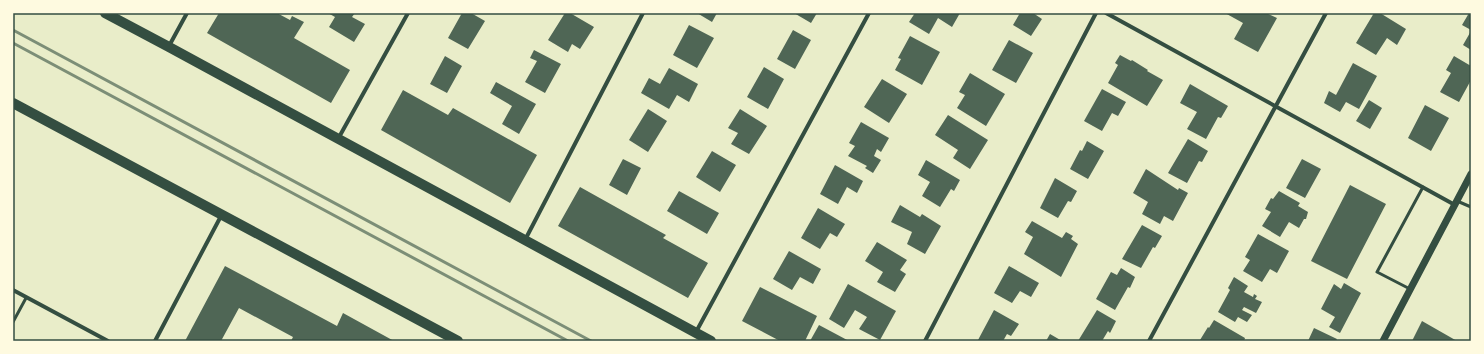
<svg xmlns="http://www.w3.org/2000/svg" width="1484" height="354" viewBox="0 0 1484 354" font-family="'Noto Sans',sans-serif">
<style>
.building{fill:#4f6655}
.lines{fill:none;stroke-linecap:round;stroke-linejoin:round}
.service{stroke:#344e41;stroke-width:3}
.minor{stroke:#344e41;stroke-width:4}
.tertiary{stroke:#344e41;stroke-width:7}
.primary{stroke:#344e41;stroke-width:10}
.rail{stroke:#7c8e77;stroke-width:3}
.neatline{fill:none;stroke:#344e41;stroke-width:1.5}
</style>
<rect width="100%" height="100%" fill="#e9edc9"/>
<path class="building" d="M219,13H277L290,20L292,16L304,22L294,38L350,70L331,103L207,33Z
M328,13H355L352,17L365,24L354,42L329,27L335,17Z
M462,13H471L485,21L468,49L448,38Z
M565,13H570L594,27L580,49L572,44L568,52L548,40Z
M697,13H717L712,22Z
M794,13H817L811,23Z
M915,13H960L952,27L938,18L929,34L909,22Z
M1020,13H1033L1042,19L1031,36L1013,25Z
M1225,13H1266L1277,18L1258,52L1234,39L1243,23Z
M1374,13H1380L1406,29L1397,45L1387,38L1376,55L1356,43Z
M1469,13H1471V30L1462,25Z
M689,25L714,38L697,68L673,55Z
M793,30L811,40L795,69L777,59Z
M1471,31V50L1463,45Z
M910,36L940,52L922,85L895,70L901,59L898,58Z
M1009,40L1033,53L1016,83L992,70Z
M534,50L561,64L545,93L525,82L537,61L530,58Z
M1120,55L1131,61L1132,60L1148,70L1147,71L1163,80L1147,106L1108,83L1118,65L1115,63Z
M445,56L462,66L447,93L430,84Z
M1454,56L1471,66V80L1459,102L1440,92L1451,73L1446,70Z
M1353,63L1377,76L1359,109L1346,102L1340,112L1324,103L1329,91L1336,95Z
M764,67L784,79L768,109L747,97Z
M669,68L698,84L689,102L677,95L669,109L641,93L649,78L660,84Z
M970,73L1005,94L986,126L957,108L965,95L959,92Z
M882,79L907,94L889,123L864,107Z
M496,82L536,104L519,134L502,124L512,106L490,93Z
M1190,84L1228,106L1221,118L1218,117L1206,139L1187,129L1197,112L1180,103Z
M1102,89L1126,102L1118,116L1112,113L1102,131L1084,121Z
M403,90L448,115L453,108L537,155L510,203L381,130Z
M1369,100L1382,108L1370,129L1356,121Z
M1425,105L1449,118L1431,151L1408,138Z
M648,109L667,121L648,152L629,140Z
M740,109L767,126L749,154L731,144L738,133L728,128Z
M948,115L988,140L970,169L953,158L958,150L935,135Z
M861,122L889,138L881,152L877,149L874,156L881,160L873,173L865,168L867,166L848,156L855,146L849,143Z
M1188,139L1208,151L1202,162L1199,161L1187,183L1168,173Z
M1087,141L1104,151L1088,179L1070,169L1080,150L1082,151Z
M712,151L736,165L720,192L696,177Z
M623,159L641,168L627,195L609,185Z
M1302,159L1321,169L1305,198L1286,188Z
M926,160L960,180L954,191L951,189L940,207L922,196L930,182L918,175Z
M835,165L863,181L857,193L847,187L838,204L820,194Z
M1146,169L1178,190L1179,188L1188,193L1173,221L1164,216L1160,224L1142,214L1148,202L1133,193Z
M1055,178L1077,191L1071,202L1068,201L1058,218L1040,208Z
M1350,185L1386,204L1347,279L1311,261Z
M580,187L666,235L663,238L708,263L688,298L558,226Z
M679,191L719,213L707,234L667,211Z
M1279,191L1300,203L1298,206L1308,212L1306,219H1304L1299,228L1289,222L1280,237L1262,226L1271,212L1265,209L1271,198L1273,199Z
M900,205L920,217L922,214L941,226L925,254L907,244L912,232L891,222Z
M818,208L845,224L837,237L830,233L820,249L801,238Z
M1032,221L1062,238L1066,232L1073,236L1071,239L1078,244L1061,277L1024,254L1033,237L1025,232Z
M1142,225L1162,236L1155,248L1153,247L1141,268L1122,259Z
M1258,234L1289,251L1277,273L1270,269L1262,282L1243,271L1250,260L1245,257Z
M877,242L907,260L900,270L906,274L895,292L877,282L883,272L865,261Z
M789,251L821,269L813,284L800,277L792,290L773,279Z
M225,266L337,326L343,313L394,341H291L293,337L239,308L221,341H185Z
M1009,266L1039,283L1031,297L1020,291L1012,303L994,293Z
M1121,268L1135,277L1130,288L1128,287L1115,310L1096,299L1111,272L1117,275Z
M1234,277L1248,286L1244,292L1253,297L1254,294L1257,296L1255,299L1262,302L1256,313L1244,307L1242,310L1252,315L1247,322L1238,317L1235,322L1218,312L1230,290L1228,288Z
M1344,283L1361,293L1340,333L1329,327L1335,317L1321,309L1334,284L1341,289Z
M848,284L896,311L880,340L859,329L867,317L855,310L844,328L829,319Z
M760,287L817,316L805,341H780L742,321Z
M994,310L1019,324L1011,336L1007,334L1003,341H981L978,340Z
M1097,310L1116,321L1110,333L1108,331L1102,341H1078Z
M1214,320L1245,338L1244,341L1200,340L1208,327L1209,328Z
M1422,321L1457,341H1412Z
M819,325L849,341H810Z
M1314,328L1337,339L1336,341H1308Z
M1050,334L1062,341H1046Z"/>
<g class="lines">
<path class="service" d="M1457,201L1471,207
M1410,289L1377,272L1423,187
M13,322L26,298"/>
<path class="minor" d="M1106,13L1455,205
M169,46L187,13
M338,139L408,13
M525,240L643,13
M13,290L108,341
M696,332L869,13
M155,341L221,216
M925,341L1096,13
M1149,341L1326,13"/>
<path class="tertiary" d="M1383,341L1471,174"/>
<path class="primary" d="M105,13L169,47L711,341
M13,103L458,341"/>
<path class="rail" d="M13,30L591,341
M13,43L568,341"/>
</g>
<rect width="1484" height="354" fill="none" stroke="#fefae0" stroke-width="28"/>
<rect x="14" y="14" width="1456" height="326" class="neatline"/>
</svg>
